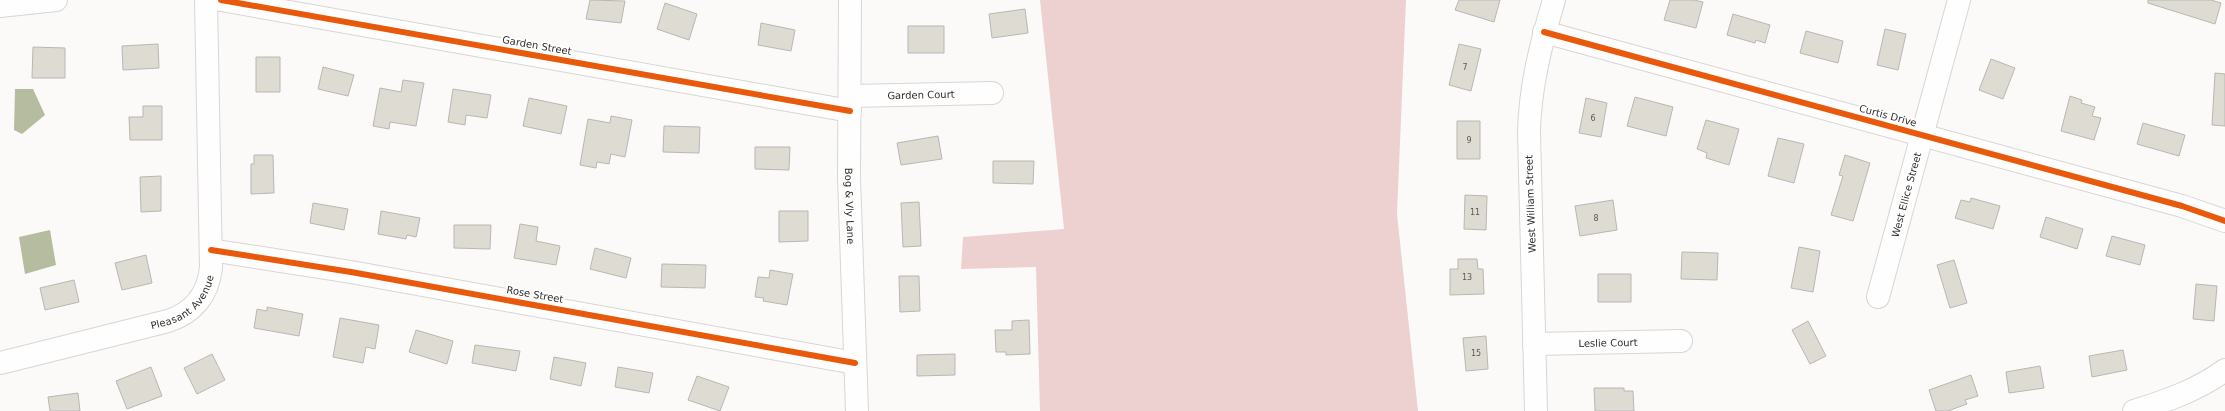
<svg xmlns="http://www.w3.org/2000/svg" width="2225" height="411" viewBox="0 0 2225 411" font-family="'DejaVu Sans',sans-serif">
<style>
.forest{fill:#edd0d0}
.water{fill:#b5bc9f}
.building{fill:#dedbd2;stroke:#b8b7b4}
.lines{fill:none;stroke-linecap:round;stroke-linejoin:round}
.minor-casing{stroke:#d8d5d2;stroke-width:24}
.minor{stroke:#fffefe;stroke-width:22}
.cycleway-casing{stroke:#fff;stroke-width:8}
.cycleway{stroke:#e8590c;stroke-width:6}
.labels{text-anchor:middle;stroke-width:4;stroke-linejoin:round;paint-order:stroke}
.number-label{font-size:8px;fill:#5c5954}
.street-label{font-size:10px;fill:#312e2a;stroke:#fff}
</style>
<rect width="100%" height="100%" fill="#fcfaf8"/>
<path class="forest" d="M1040,0H1406L1397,214L1418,411H1040L1036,267L961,269L963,237L1064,229Z"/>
<path class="water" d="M15,89H33L45,115L22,134L14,130Z
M50,230L56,265L25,274L19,237Z"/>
<path class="building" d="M590,0L625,1L621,23L586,19Z
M1459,0H1500L1494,22L1455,10Z
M1670,0H1694L1703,2L1696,28L1664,20Z
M2148,0H2211L2221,3L2215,24L2148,3Z
M665,3L697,14L689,40L657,29Z
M1025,9L1028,33L992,38L989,14Z
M1733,14L1770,25L1765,43L1756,40L1755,43L1727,35Z
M761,23L795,30L791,51L758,45Z
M908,26H944V53H908Z
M1885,29L1906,34L1898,70L1877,65Z
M1806,31L1843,41L1838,63L1800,53Z
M158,44L159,68L123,70L122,46Z
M1459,44L1481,49L1471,91L1449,85Z
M33,47L65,48V78H32Z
M256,57H280V92H256Z
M1991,59L2015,68L2003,99L1979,90Z
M323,67L354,75L348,96L318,89Z
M2215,73L2225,74V126L2212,125Z
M403,80L424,83L416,126L390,122L389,129L373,126L380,88L401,92Z
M453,89L491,95L487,118L466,115L465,125L448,122Z
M2070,96L2082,100L2081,103L2095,107L2092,116L2101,118L2094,140L2061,131Z
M1635,97L1673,107L1666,136L1627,126Z
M529,98L567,106L561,134L523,126Z
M1586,98L1607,103L1601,137L1579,133Z
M143,106H162V140H130L129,117H143Z
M611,116L632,120L625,157L611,154L609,164L597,162L596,168L580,165L588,119L610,123Z
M1706,120L1739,129L1729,165L1706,158L1707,153L1697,149Z
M1457,121H1480V159H1457Z
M2143,123L2185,135L2179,156L2137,144Z
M664,126L700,127L699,153L663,152Z
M938,136L942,159L901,165L897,143Z
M1778,138L1804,144L1794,183L1768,176Z
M755,147H790L789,170L755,169Z
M254,155H273L274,193L251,194V164H254Z
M1845,155L1870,163L1853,221L1831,215L1843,176L1839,175Z
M993,161H1034L1033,184L993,183Z
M161,176V211L141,212L140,177Z
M1465,195L1487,196L1486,230L1464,229Z
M1971,198L2000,206L1993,229L1955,218L1961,200L1970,202Z
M1613,200L1617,230L1580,236L1575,206Z
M919,202L921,246L903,247L901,203Z
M313,203L348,209L344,230L310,223Z
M381,211L420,218L416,237L407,235L406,239L378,234Z
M779,211H808V241L779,242Z
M2046,217L2083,229L2077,249L2040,237Z
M520,224L538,227L536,241L560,246L556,265L514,258Z
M454,225H491L490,249L454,248Z
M2112,236L2145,245L2140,265L2106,256Z
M1799,247L1820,251L1813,292L1791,288Z
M595,248L631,258L626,278L590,269Z
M1682,252L1718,253L1717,280L1681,279Z
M146,255L152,283L122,290L115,263Z
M1458,259H1477L1478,269H1483L1484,294L1450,295V269H1458Z
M1954,260L1967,303L1950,308L1937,265Z
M662,264L706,265L705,288L661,287Z
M770,270L793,274L787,305L763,301L764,298L755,297L758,277L769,278Z
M1598,274H1631V302H1598Z
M899,276H919L920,311L900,312Z
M74,280L79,302L45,310L40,288Z
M2196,284L2217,286L2214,321L2193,319Z
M267,307L303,314L299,336L254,328L257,309L267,311Z
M340,318L379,325L375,349L366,347L363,363L333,357Z
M1029,320L1030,354L1006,355V352H996L995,330H1012V321Z
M1808,321L1826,356L1810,364L1792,330Z
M416,330L453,341L447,364L409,352Z
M1486,336L1488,369L1466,371L1463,338Z
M475,345L520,351L516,371L472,363Z
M2123,350L2127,370L2092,377L2089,356Z
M212,354L225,380L197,394L184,368Z
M955,354V375L917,376V355Z
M554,357L586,363L581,386L550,379Z
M2040,366L2044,388L2009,393L2006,372Z
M151,367L162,396L127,409L116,381Z
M618,367L653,373L649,393L615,387Z
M1971,375L1978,396L1965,400L1967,404L1948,411H1936L1929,390Z
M697,376L729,387L720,411L688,400Z
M1594,388H1624V391H1633L1634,411H1595Z
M78,393L80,411H50L48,397Z"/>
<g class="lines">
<defs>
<g id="minor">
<path d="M221,0L850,111"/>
<path id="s1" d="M850,0L849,177L857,411"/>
<path d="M0,6L56,0"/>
<path d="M1544,32L2182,206L2225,221"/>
<path id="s2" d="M850,96L992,93"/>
<path d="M211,250L351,272L855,363"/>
<path id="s3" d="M1878,297L1959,0"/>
<path id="s4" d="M1534,344L1681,341"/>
<path id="s5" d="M0,363L168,321C193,313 208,295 211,268L206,0"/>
<path d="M1536,411L1529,132C1530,86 1541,44 1554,0"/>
<path d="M2134,411C2166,401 2198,390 2225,370"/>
</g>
</defs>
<use href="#minor" class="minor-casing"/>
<use href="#minor" class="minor"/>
<defs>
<path id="cycleway" d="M221,0L850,111
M1544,32L2182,206L2225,221
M211,250L351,272L855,363"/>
</defs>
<use href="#cycleway" class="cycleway-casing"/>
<use href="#cycleway" class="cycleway"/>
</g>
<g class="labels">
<g class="number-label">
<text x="1465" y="70">7</text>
<text x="1593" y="121">6</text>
<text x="1469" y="143">9</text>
<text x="1475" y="215">11</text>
<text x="1596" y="221">8</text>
<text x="1467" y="280">13</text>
<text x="1476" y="356">15</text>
</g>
<g class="street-label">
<text transform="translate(537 45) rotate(10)" y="4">Garden Street</text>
<text dy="4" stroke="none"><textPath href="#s2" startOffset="71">Garden Court</textPath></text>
<text transform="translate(1888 115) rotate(15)" y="4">Curtis Drive</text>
<text dy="4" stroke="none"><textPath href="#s3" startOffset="106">West Ellice Street</textPath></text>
<text transform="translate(1530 204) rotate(-92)" y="4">West William Street</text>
<text dy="4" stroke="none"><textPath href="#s1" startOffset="206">Bog &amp; Vly Lane</textPath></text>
<text transform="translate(535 294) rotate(10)" y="4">Rose Street</text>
<text dy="4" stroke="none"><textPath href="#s5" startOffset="197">Pleasant Avenue</textPath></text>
<text dy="4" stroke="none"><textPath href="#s4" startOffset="74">Leslie Court</textPath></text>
</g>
</g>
</svg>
